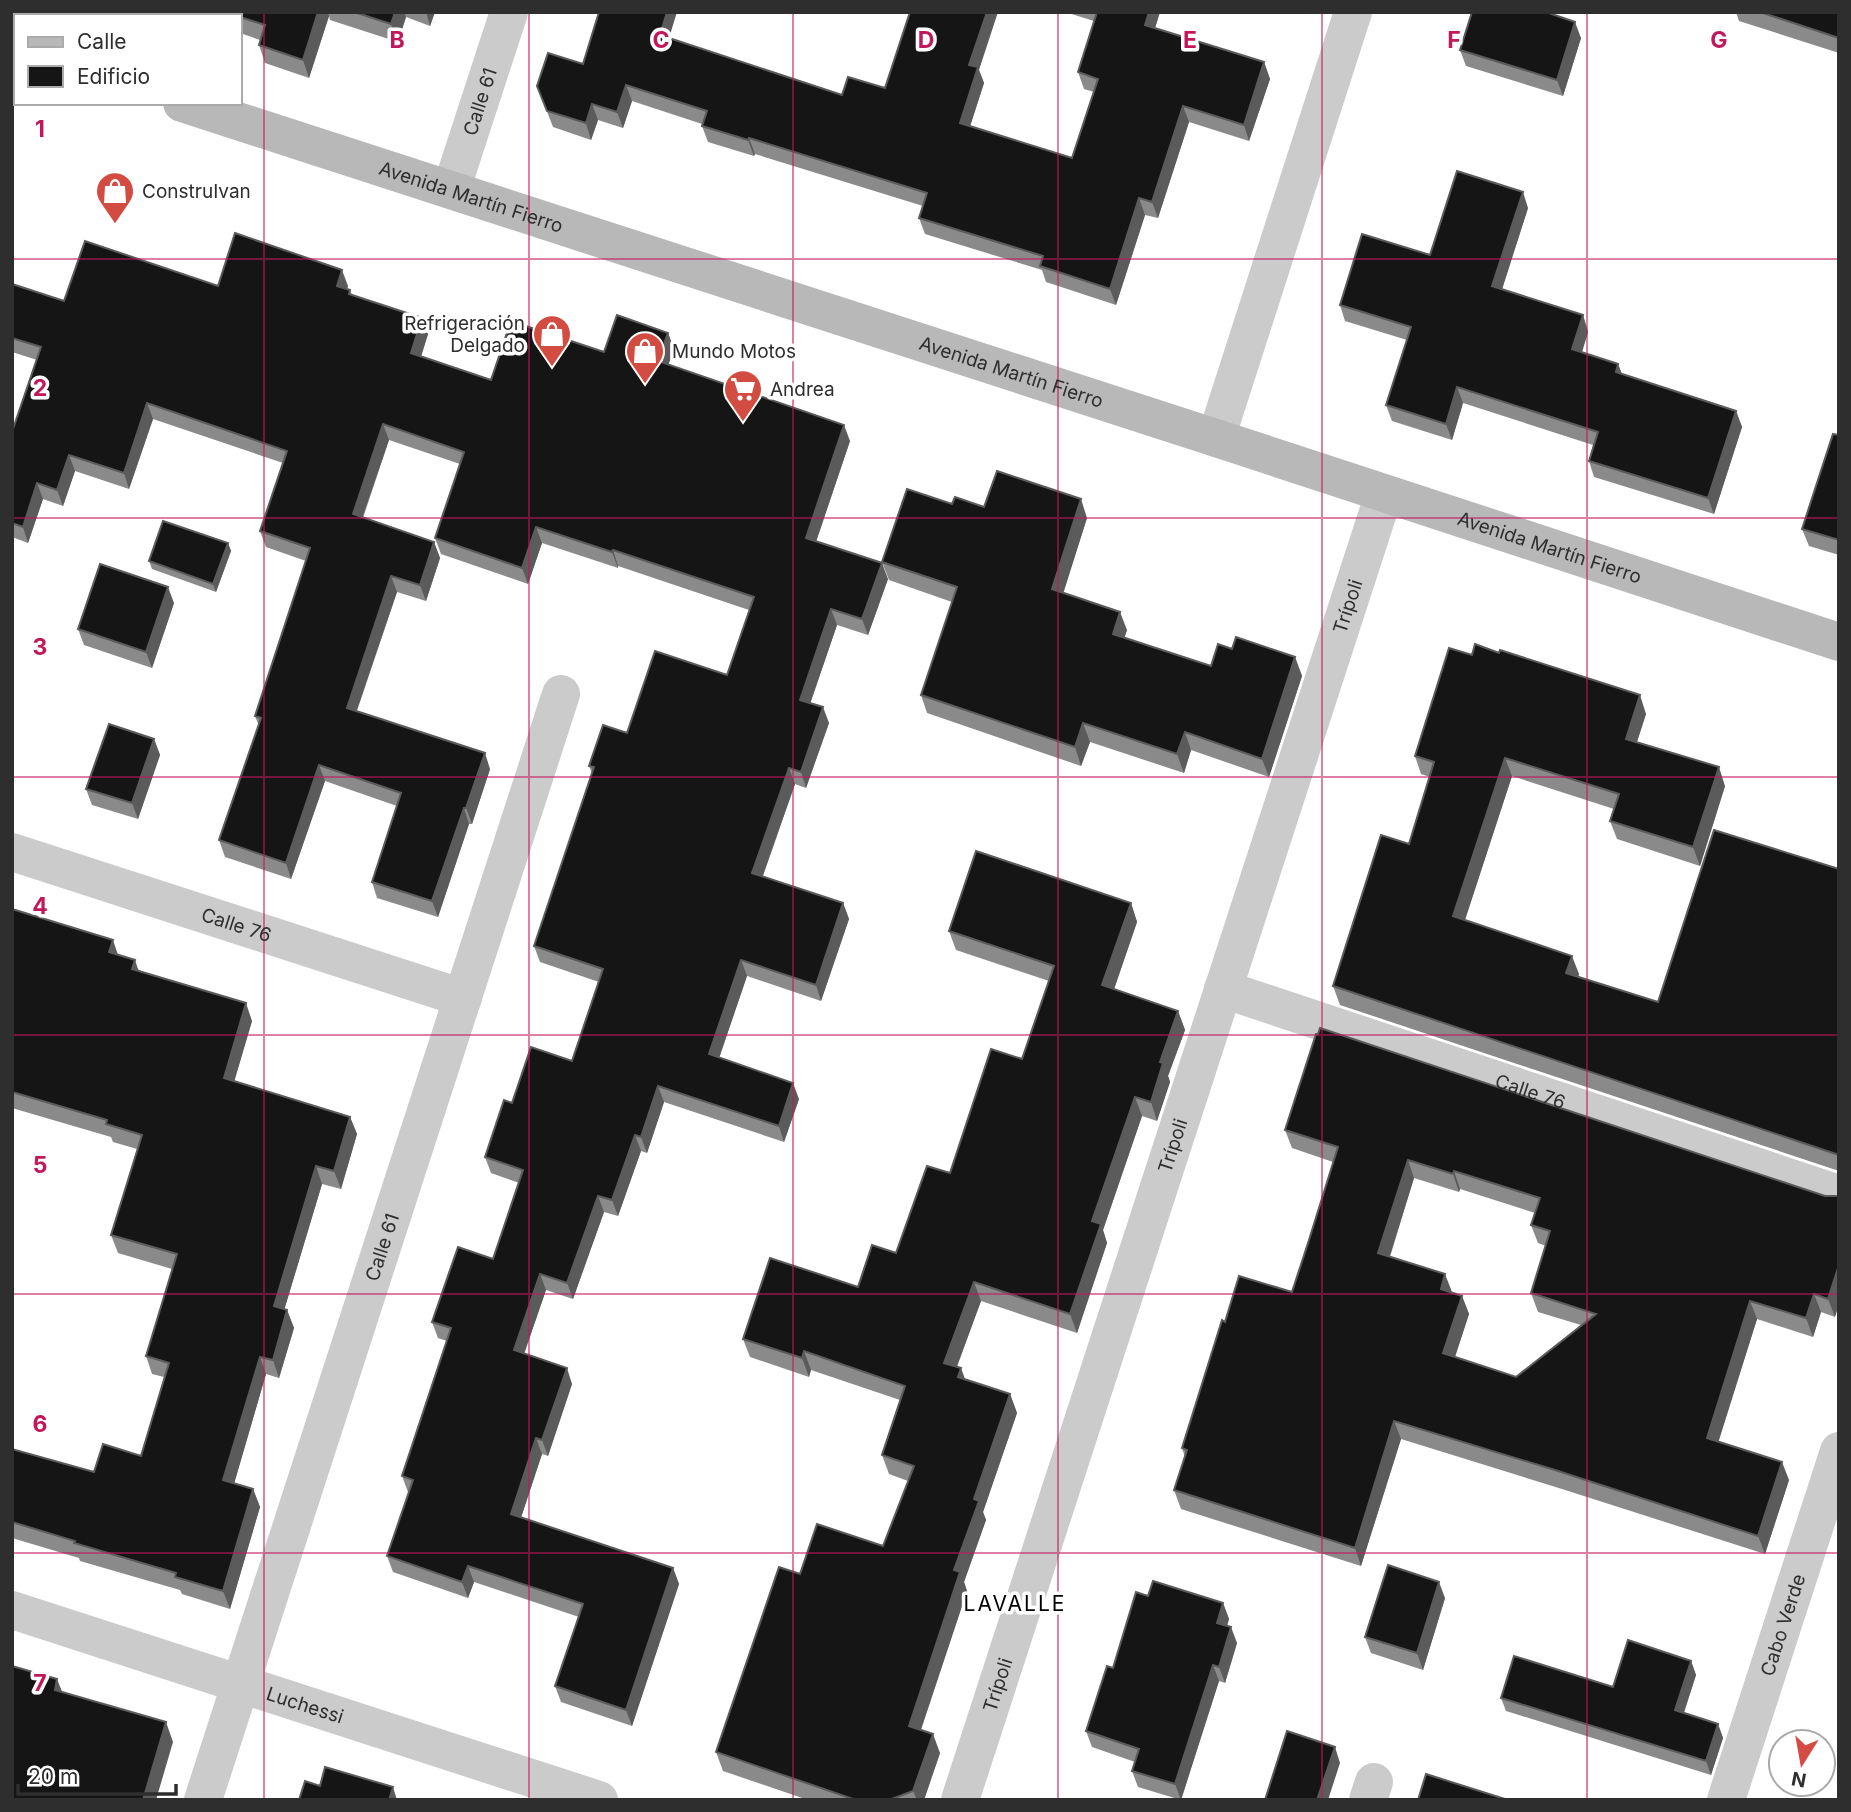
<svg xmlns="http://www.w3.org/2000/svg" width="1851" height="1812" viewBox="0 0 1851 1812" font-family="Inter,sans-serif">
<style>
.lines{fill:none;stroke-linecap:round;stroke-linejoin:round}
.minor{stroke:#cbcbcb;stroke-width:38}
.secondary{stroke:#b8b8b8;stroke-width:38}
.wall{fill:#8a8a8a;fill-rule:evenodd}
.shaded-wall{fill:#5b5b5b}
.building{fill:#151515;stroke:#5b5b5b;stroke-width:2;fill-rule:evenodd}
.grid{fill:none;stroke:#c2185b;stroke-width:2;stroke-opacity:0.55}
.labels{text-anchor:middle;stroke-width:7;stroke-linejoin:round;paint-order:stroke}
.street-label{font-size:19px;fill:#2e2e2e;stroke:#fff}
.poi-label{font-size:19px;fill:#2e2e2e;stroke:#fff;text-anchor:start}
.neighbourhood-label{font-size:21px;letter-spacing:2px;fill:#000;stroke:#fff}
.grid-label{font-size:23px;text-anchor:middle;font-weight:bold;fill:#c2185b;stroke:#fff;stroke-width:7;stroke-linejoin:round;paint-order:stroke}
</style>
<rect width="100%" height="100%" fill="#fff"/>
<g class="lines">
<g class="minor">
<path id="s1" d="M451,190L509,12"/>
<path d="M1216,438L1353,12"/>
<path id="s2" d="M12,852L463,998"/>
<path id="s3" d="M1223,989L1839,1194"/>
<path id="s4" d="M12,1610L599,1800"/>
<path id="s5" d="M203,1800L561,694"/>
<path id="s6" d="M960,1800L1384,494"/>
<path d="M1368,1800L1374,1782"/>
<path id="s7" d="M1726,1800L1839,1451"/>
</g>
<g class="secondary">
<path d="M12,48L16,49"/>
<path id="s8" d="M182,103L1216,438L1839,642"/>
</g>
</g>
<path class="wall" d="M150,12H435L430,26L406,17L398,42L330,20L329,16L309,78L265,63L259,45L260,40L240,33V16H188L179,13L178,16H161Z
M1065,12H1160L1155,28L1264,62L1270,79L1249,141L1189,122L1158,218L1145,215L1116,305L1046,282L1042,270L925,234L919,218L923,206L755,154L754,156L708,142L702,126V124L632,101L623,128L598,120L591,140L553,127L537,86L583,64L669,38L842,95L885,88L979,70L984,83L970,126L1072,158L1094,92L1084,89L1078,72L1094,21Z
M1736,12H1839V53L1739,21Z
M1556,15L1581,38L1563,96L1466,66L1460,50Z
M1528,208L1502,289L1583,315L1588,332L1582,352L1618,364L1622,374L1736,411L1742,427L1714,514L1594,477L1589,461L1593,445L1463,403L1452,440L1392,421L1386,405L1407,340L1345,321L1340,305L1430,255Z
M12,284L64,301L218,286H348L347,289L350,290L352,295L428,334L421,357L491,380L604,352L668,333L674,349L668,365L850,441L816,541L888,579L868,635L837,625L810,703L829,723L806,788L795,784L763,876L843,903L849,919L821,1001L747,976L719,1058L799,1099L784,1142L664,1102L647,1153L641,1151L618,1216L604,1212L573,1299L546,1290L524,1353L572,1384L548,1456L542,1454L521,1517L673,1568L679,1584L632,1726L561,1702L555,1686L579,1617L474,1582L468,1598L393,1572L387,1556L409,1492H408L402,1476L447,1341L438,1338L432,1322L493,1259L519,1183L491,1173L485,1157L512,1103L572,1061L599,982L540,962L534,946L592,773L589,766L627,733L727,675L749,610L618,566V568L542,543L528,584L441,554L435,538L460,464L389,440L363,518L434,542L440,558L426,601L397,592L357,711L490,769L472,824H469L438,917L377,898L372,882L397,806L325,781L291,879L225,857L219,840L259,726L255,716L306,561L266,547L260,531L283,463L153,419L129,489L75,471L63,506L43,499L28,543L12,537V432L37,360L12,352Z
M1839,435V555L1809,546L1802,529Z
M952,504L1087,518L1063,592L1127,630L1124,637L1211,666L1232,649L1295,657L1302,676L1269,777L1191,750L1184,773L1090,742L1081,766L927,713L921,695L952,602L889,580L882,562Z
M228,543L231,551L216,592L152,569L149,561Z
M174,603L152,668L84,645L78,629Z
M1646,714L1637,742L1725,786L1700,866L1617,839L1610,821L1614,809L1512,776L1465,920L1579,974L1578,977L1658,1002L1839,869V1171L1340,1005L1333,986L1409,844L1430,777L1421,774L1415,756Z
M154,739L160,755L138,819L92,805L86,789Z
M1131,903L1137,922L1114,989L1178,1011L1185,1030L1168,1076L1170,1082L1157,1121L1142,1116L1103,1230L1107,1243L1077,1333L981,1301L957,1367L965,1379L1010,1394L1017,1413L983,1512L986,1520L964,1582L967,1591L921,1730L940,1753L924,1800H808L723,1771L716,1752L800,1574L883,1546L908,1481L889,1474L882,1455L900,1400L811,1370L809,1377L750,1357L743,1339L858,1287L896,1253L950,1173L1022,1059L1049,981L956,950L949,931Z
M12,909L118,955L139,970L252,1021L234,1081L350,1117L357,1134L341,1189L322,1184L284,1310H287L294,1328L279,1378L266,1374L234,1483L253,1489L260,1507L230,1609L182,1594L180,1590L80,1561L79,1558L12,1538V1449L94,1472L141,1456L164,1377L152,1374L146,1356L172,1269L118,1253L111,1235L137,1149L113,1142L111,1137L12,1108Z
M1285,1130L1825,1196L1835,1317L1821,1312L1813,1337L1757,1319L1718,1442L1789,1480L1765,1554L1562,1489L1401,1439L1361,1566L1181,1509L1174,1490L1185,1457L1182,1448L1225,1322L1292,1292L1333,1162L1292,1148ZM1414,1178L1459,1192L1460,1189L1535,1213L1531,1225L1538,1243L1546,1246L1531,1293L1538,1312L1581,1325L1516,1377L1455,1357L1469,1314L1462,1296L1452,1292L1390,1257Z
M1148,1596L1223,1603L1229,1619L1227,1626L1237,1643L1225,1683L1219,1681L1181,1800L1138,1787L1132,1771L1135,1762L1092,1747L1086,1731L1113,1668Z
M1445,1598L1423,1670L1371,1653L1365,1637Z
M1691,1661L1696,1675L1684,1713L1718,1724L1723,1738L1711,1775L1506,1711L1501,1698L1613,1687Z"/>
<path class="shaded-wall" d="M174,12H179L178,16H175Z
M318,12H327L329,16L309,78L303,60Z
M395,12H404L406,17L398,42L391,24Z
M426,12H435L430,26Z
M667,12H677L665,51L660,35Z
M987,12H998L979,70L984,83L966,139L960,123L969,65Z
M1149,12H1160L1151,41L1145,25Z
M1575,22L1581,38L1563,96L1557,80Z
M1264,62L1270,79L1249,141L1244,125Z
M626,85L632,101L623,128L617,112Z
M592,104L598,120L591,140L586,123Z
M1183,106L1189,122L1158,218L1152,202Z
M749,138L755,154L754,156L748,140Z
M1523,192L1528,208L1498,302L1492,286Z
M1139,198L1145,215L1116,305L1110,289Z
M342,270L348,286L343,302L337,286Z
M1583,315L1588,332L1578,365L1572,349Z
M422,318L428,334L417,369L411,353Z
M668,333L674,349L664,377L658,361Z
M1618,364L1624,380L1616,372Z
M1457,387L1463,403L1452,440L1446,424Z
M147,403L153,419L129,489L124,473Z
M1736,411L1742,427L1714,514L1708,498Z
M383,424L389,440L358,530L353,514Z
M844,425L850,441L812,554L806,538Z
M69,455L75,471L63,506L57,490Z
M37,483L43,499L28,543L23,527Z
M1081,499L1087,518L1059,607L1052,589Z
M536,527L542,543L528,584L522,568Z
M434,542L440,558L426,601L420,585Z
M228,543L231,551L216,592L213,584Z
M613,550L618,566V568L612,552Z
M882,563L888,579L868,635L862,619Z
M391,576L397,592L352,724L347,708Z
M168,587L174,603L152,668L146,652Z
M831,609L837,625L806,716L800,700Z
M1120,612L1127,630L1120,652L1113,634Z
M1295,657L1302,676L1269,777L1262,759Z
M1640,695L1646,714L1632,757L1626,739Z
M823,707L829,723L806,788L801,772Z
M1083,723L1090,742L1081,766L1075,747Z
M1185,732L1191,750L1184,773L1177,754Z
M154,739L160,755L138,819L132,803Z
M485,753L490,769L472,824L466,808Z
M1505,758L1512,776L1460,935L1453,916Z
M319,765L325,781L291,879L286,863Z
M1719,767L1725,786L1700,866L1693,847Z
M789,768L795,784L758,889L752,873Z
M464,808L469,824L438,917L432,901Z
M843,903L849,919L821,1001L816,985Z
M1131,903L1137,922L1109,1004L1102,985Z
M113,940L119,958L109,952Z
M1572,956L1579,974L1573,991L1566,973Z
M135,960L141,978L132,969Z
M741,960L747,976L715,1070L709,1054Z
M246,1003L252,1021L230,1096L224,1078Z
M1178,1011L1185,1030L1168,1076L1170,1082L1157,1121L1151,1102L1160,1062Z
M793,1083L799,1099L784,1142L779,1126Z
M658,1086L664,1102L647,1153L641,1137Z
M1135,1097L1142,1116L1103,1230L1107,1243L1077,1333L1070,1314L1092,1221Z
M350,1117L357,1134L341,1189L334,1171Z
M635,1135L641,1151L618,1216L612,1200Z
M1408,1160L1414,1178L1385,1271L1378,1253Z
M316,1166L322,1184L280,1324L274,1306Z
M1454,1171L1460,1189L1459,1192L1453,1174Z
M598,1196L604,1212L573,1299L567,1283Z
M1839,1265V1305L1835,1317L1828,1299Z
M540,1274L546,1290L520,1366L514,1350Z
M1445,1274L1452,1292L1441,1289Z
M974,1282L981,1301L951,1382L944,1363Z
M1814,1294L1821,1312L1813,1337L1806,1318Z
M1462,1296L1469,1314L1450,1372L1443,1353Z
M1750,1301L1757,1319L1714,1456L1707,1438Z
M287,1310L294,1328L279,1378L273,1360Z
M804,1351L811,1370L809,1377L802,1358Z
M260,1357L266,1374L230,1498L223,1480Z
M567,1368L572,1384L548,1456L542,1440Z
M961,1368L968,1387L958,1377Z
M1010,1394L1017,1413L983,1512L986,1520L964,1582L967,1591L916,1744L909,1726L974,1499Z
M1394,1421L1401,1439L1361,1566L1355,1548Z
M536,1438L542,1454L517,1530L511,1514Z
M1782,1462L1789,1480L1765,1554L1758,1536Z
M253,1489L260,1507L230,1609L223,1591Z
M468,1566L474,1582L468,1598L462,1582Z
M673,1568L679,1584L632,1726L626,1710Z
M1439,1582L1445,1598L1423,1670L1417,1653Z
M1223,1603L1229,1619L1223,1639L1217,1623Z
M1231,1627L1237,1643L1225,1683L1219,1667Z
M1691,1661L1696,1675L1680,1724L1675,1710Z
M1213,1665L1219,1681L1181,1800L1175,1784Z
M57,1679L65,1699L55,1690Z
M166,1722L173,1742L156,1800H143Z
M1718,1724L1723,1738L1711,1775L1706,1761Z
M933,1734L940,1753L924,1800H917L913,1791Z
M1335,1747L1340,1763L1328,1800H1317Z
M393,1787L397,1800H389Z"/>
<path class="building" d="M225,12H318L303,60L259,45L265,25L240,17V16H236Z
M354,12H395L391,24Z
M599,12H667L660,35L842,95L848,77L885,88L910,12H987L969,65L978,67L960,123L1072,158L1098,79L1078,72L1097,12H1149L1145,25L1264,62L1244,125L1183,106L1152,202L1139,198L1110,289L1040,266L1043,256L919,218L927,193L749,138L748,140L702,126L707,111L626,85L617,112L592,104L586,123L547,111L537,86L548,53L583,64Z
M1472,12H1546L1575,22L1557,80L1460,50Z
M1760,12H1839V38Z
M1457,171L1523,192L1492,286L1583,315L1572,349L1618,364L1616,372L1736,411L1708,498L1589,461L1598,432L1457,387L1446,424L1386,405L1411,327L1340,305L1362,234L1430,255Z
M235,233L342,270L337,286L350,290L349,294L422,318L411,353L491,380L511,321L604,352L617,315L668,333L658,361L844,425L806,538L882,563L862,619L831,609L800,700L823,707L801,772L789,768L752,873L843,903L816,985L741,960L709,1054L793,1083L779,1126L658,1086L641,1137L635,1135L612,1200L598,1196L567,1283L540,1274L514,1350L567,1368L542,1440L536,1438L511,1514L673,1568L626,1710L555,1686L583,1604L468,1566L462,1582L387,1556L413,1480L402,1476L451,1328L432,1322L458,1247L493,1259L523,1170L485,1157L504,1100L512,1103L531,1047L572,1061L603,969L534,946L594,767L589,766L603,725L627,733L655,651L727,675L754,597L613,550L612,552L536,527L522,568L435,538L464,452L383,424L353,514L434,542L420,585L391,576L347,708L485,753L466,808H464L432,901L372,882L401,793L319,765L286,863L219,840L261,718L255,716L310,548L260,531L287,451L147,403L124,473L69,455L57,490L37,483L23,527L12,523V432L41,347L12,338V284L64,301L85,241L218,286Z
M1833,434L1839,435V540L1802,529Z
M997,471L1081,499L1052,589L1120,612L1113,634L1211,666L1218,644L1232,649L1236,637L1295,657L1262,759L1185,732L1177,754L1083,723L1075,747L921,695L957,587L882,562L907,489L952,504L955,497L984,507Z
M163,521L228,543L213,584L149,561Z
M100,564L168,587L146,652L78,629Z
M1475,644L1499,653L1500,650L1640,695L1626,739L1719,767L1693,847L1610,821L1619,794L1505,758L1453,916L1572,956L1566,973L1658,1002L1714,830L1839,869V1155L1333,986L1381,835L1409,844L1434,762L1415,756L1449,648L1472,655Z
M109,724L154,739L132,803L86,789Z
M976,851L1131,903L1102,985L1178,1011L1160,1062L1163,1063L1151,1102L1135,1097L1092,1221L1101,1224L1070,1314L974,1282L944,1363L961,1368L958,1377L1010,1394L974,1499L979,1501L954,1570L960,1572L909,1726L933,1734L913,1791L889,1800H856L716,1752L779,1567L800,1574L817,1524L883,1546L914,1466L882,1455L905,1386L804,1351L802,1358L743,1339L770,1258L858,1287L872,1245L896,1253L927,1166L950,1173L991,1049L1022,1059L1054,966L949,931Z
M12,909L113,940L109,952L135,960L132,969L246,1003L224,1078L350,1117L334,1171L316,1166L274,1306L287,1310L273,1360L260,1357L223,1480L253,1489L223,1591L175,1577L176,1573L74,1543L75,1541L12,1522V1449L94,1472L103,1444L141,1456L169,1363L146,1356L177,1254L111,1235L142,1135L106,1124L107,1120L12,1092Z
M1320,1028L1825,1196H1839V1265L1828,1299L1814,1294L1806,1318L1750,1301L1707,1438L1782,1462L1758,1536L1555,1470L1394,1421L1355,1548L1174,1490L1187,1450L1182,1448L1222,1320L1225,1322L1239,1276L1292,1292L1309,1240L1338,1147L1285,1130L1316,1034H1318ZM1408,1160L1453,1174L1454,1171L1540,1198L1531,1225L1550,1231L1531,1293L1596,1314L1516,1377L1443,1353L1462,1296L1441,1289L1445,1274L1378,1253Z
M1388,1565L1439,1582L1417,1653L1365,1637Z
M1153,1581L1223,1603L1217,1623L1231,1627L1219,1667L1213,1665L1175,1784L1132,1771L1139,1749L1086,1731L1107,1666L1113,1668L1136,1592L1148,1596Z
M1628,1640L1691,1661L1675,1710L1718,1724L1706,1761L1501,1698L1514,1656L1613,1687Z
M12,1666L57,1679L55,1690L166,1722L143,1800H12Z
M1287,1731L1335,1747L1317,1800H1265Z
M325,1767L393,1787L389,1800H299L305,1781L320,1786Z
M1426,1774L1508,1800H1418Z"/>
<path class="grid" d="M264,12V1800M529,12V1800M793,12V1800M1058,12V1800M1322,12V1800M1587,12V1800M12,259H1839M12,518H1839M12,777H1839M12,1035H1839M12,1294H1839M12,1553H1839"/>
<defs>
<symbol id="shop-pin" viewBox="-11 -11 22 30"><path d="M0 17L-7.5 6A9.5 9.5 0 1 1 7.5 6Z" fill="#d24c42" stroke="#fff"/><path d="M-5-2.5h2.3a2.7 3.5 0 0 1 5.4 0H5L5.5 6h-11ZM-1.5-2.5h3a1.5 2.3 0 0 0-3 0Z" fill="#fff"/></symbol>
<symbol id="supermarket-pin" viewBox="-11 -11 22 30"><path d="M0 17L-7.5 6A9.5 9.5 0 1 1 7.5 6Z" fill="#d24c42" stroke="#fff"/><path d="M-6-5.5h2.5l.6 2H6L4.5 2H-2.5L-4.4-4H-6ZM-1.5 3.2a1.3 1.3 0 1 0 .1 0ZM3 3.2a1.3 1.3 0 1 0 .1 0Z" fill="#fff"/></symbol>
</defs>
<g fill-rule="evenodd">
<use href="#shop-pin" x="93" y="169" width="44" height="60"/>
<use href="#shop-pin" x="530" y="312" width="44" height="60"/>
<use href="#shop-pin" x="623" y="329" width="44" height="60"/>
<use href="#supermarket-pin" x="721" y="367" width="44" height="60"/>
</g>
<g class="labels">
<g class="street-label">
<text dy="7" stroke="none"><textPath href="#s1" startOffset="93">Calle 61</textPath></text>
<text dy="7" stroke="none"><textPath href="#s8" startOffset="304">Avenida Martín Fierro</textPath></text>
<text dy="7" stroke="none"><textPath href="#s8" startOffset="872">Avenida Martín Fierro</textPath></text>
<text dy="7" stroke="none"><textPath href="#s8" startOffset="1438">Avenida Martín Fierro</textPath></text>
<text dy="7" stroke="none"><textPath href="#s6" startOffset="1255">Trípoli</textPath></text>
<text dy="7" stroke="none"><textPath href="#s2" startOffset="236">Calle 76</textPath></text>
<text dy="7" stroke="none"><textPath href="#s3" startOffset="324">Calle 76</textPath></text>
<text dy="7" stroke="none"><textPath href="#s6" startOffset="688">Trípoli</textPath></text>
<text dy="7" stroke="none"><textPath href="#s5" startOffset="581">Calle 61</textPath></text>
<text dy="7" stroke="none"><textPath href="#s7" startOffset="184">Cabo Verde</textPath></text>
<text dy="7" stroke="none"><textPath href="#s6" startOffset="121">Trípoli</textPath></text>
<text dy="7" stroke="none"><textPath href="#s4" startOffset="308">Luchessi</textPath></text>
</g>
<g class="poi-label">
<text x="142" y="198">ConstruIvan</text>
<text x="525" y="330" text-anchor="end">Refrigeración<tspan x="525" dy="22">Delgado</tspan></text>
<text x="672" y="358">Mundo Motos</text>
<text x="770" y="396">Andrea</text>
</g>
<g class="neighbourhood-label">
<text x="1015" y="1611">LAVALLE</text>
</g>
</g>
<g class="grid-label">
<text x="397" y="48">B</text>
<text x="661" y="48">C</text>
<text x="926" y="48">D</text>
<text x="1190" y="48">E</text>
<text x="1454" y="48">F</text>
<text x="1719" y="48">G</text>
<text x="40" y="137">1</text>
<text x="40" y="396">2</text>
<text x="40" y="655">3</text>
<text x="40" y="914">4</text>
<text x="40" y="1173">5</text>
<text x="40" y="1432">6</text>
<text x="40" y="1691">7</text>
</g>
<rect width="1851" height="1812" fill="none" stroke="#2e2e2e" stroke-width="28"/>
<rect x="14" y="14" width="228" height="91" fill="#ffffff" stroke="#ababab" stroke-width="2"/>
<rect x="28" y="37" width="35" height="10" fill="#b8b8b8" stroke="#ababab" stroke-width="2"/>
<text x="77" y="49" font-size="21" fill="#2e2e2e">Calle</text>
<rect x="28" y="66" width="35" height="21" fill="#151515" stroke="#ababab" stroke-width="2"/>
<text x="77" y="84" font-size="21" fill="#2e2e2e">Edificio</text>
<g transform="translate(1802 1763) rotate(191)"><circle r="33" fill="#ffffff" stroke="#ababab" stroke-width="2"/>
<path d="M0-5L12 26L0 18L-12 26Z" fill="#d24c42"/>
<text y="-10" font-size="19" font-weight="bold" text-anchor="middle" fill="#2e2e2e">N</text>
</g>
<path d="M18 1784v10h158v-10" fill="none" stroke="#2e2e2e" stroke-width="3.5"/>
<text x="28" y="1784" font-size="21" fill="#2e2e2e" stroke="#ffffff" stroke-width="5" paint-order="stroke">20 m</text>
</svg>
